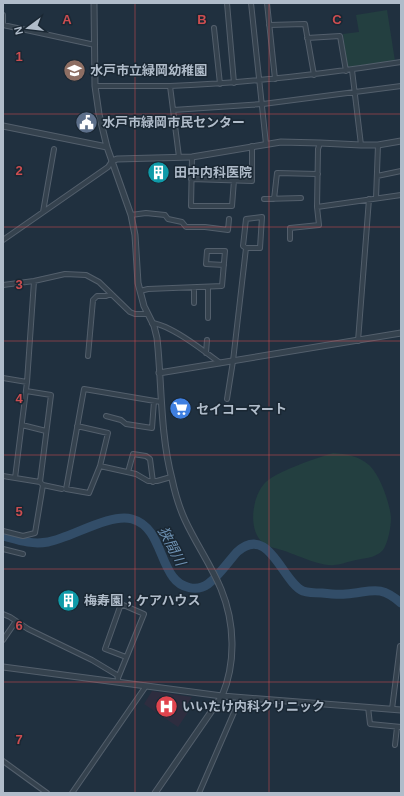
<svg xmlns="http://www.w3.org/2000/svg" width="404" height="796" viewBox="0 0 404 796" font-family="Helvetica,'Noto Sans JP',sans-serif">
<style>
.medical{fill:#2e2d3f}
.green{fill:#233f40}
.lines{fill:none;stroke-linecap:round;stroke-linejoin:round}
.river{stroke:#324d68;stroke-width:9}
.minor-casing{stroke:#535f6c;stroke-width:6}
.tertiary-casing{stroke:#535f6c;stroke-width:7}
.minor{stroke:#35424e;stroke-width:4}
.tertiary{stroke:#35424e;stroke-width:5}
.grid{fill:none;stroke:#cc4d50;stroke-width:1;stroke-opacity:0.55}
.labels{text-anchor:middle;stroke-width:3;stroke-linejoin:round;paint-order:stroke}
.poi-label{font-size:13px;font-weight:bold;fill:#b0bcca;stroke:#1a2733;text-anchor:start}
.water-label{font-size:14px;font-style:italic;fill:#6d90b1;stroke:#1a2733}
.grid-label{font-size:13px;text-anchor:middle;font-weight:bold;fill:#cc4d50;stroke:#1a2733;stroke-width:3;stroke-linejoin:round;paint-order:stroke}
</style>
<rect width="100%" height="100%" fill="#20303f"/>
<path class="medical" d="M152,691L192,697L184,709L188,712L178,727L144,704Z"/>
<path class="green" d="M387,10L395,61L347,67L343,34L359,32L356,15Z
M333,453C346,454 359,456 369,465C380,475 390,503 391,518C391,527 388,543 383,550C375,559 362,558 352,561C346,562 340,565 334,565C323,567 296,555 285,551C279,549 267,547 262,542C248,529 252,498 264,484C274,472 317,458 333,453Z"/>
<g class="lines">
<path class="river" d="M3,536C18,540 31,545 48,542C71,538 109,513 132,519C158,526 159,559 173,577C181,588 197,592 208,584C218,577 228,562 237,552C269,523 282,582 303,591C309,593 316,593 322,593C330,594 338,595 346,594C372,592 379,584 401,603"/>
<defs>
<path id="minor" d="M227,3L234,83
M251,3L266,144
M267,3L275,79
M3,15V25
M3,25L95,45
M269,25L305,24L314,75
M214,28L220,84
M307,38L340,36L346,71
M352,70L361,145
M95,86H170
M173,110L263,104L401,86
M320,143L318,149L317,207L401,195
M179,157L170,86C248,83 324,74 401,62
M192,157L191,206H232L234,180
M377,176L401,171
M191,179L252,181V146
M376,198L378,145
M264,199L301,198
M274,199L277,173L318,174
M43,212L54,149
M131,215L146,213L165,215L168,219L182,222L186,227H205L228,230L229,219
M290,239V228L319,225L317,207
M3,240L108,167L112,161
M3,285L34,281L65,274L86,275L99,282L130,312L135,314H147
M140,291L148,289L222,286L225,251H207L206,264L224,265
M194,303V288
M208,318V287
M152,323C171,325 204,351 220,363
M358,341L369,199
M206,353L207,340
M88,356L93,300L97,296H106L111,294
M3,378L27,382
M227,399L233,361L246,248H260L262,217L246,219L243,246L246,248
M106,416L121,420L126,424L152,428L154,401
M22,425L46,431
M77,426L108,433L100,466L89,493L66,489L84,389L161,402
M100,466L136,474L148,481H157L171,477
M128,472L133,454L146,456L150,459L153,482
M3,476L40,482
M15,478L27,382L34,281
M43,485L62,489
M3,531L23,536L35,533L43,485L40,482L51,395L26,391
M3,549L23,554
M3,614L10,617L28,629L92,660L117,675L118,679
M3,640L16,621
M118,678L144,614L121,604L105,649L126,657
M368,707L370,724L401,727
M392,709L400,646
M395,745L397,727
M3,761L47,793
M72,793L146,686
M199,793L235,710L239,697"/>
<path id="tertiary" d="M94,3L95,86L99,114L107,147L131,215L135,235L138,283L144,306L154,326L157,338C162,385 160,433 172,479C175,493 179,507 185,520C196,544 211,565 221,589C235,623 236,663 222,696L155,793
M3,126L107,147
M112,161L117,159L192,157L281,142L320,143L361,145H378L401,141
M159,373L401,333
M3,667L222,696L401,710"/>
</defs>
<use href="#minor" class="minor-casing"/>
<use href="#tertiary" class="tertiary-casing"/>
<use href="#minor" class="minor"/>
<use href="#tertiary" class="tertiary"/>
</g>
<path class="grid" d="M135,3V793M269,3V793M3,114H401M3,227H401M3,341H401M3,455H401M3,569H401M3,682H401"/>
<defs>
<symbol id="school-disc" viewBox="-11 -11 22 22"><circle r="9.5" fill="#8d6e63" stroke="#1a2733"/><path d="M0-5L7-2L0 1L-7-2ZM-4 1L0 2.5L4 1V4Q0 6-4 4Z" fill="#fff"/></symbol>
<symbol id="civic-disc" viewBox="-11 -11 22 22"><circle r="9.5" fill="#5c6f8a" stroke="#1a2733"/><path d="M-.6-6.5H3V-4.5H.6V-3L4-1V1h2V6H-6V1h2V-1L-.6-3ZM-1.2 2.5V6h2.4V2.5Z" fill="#fff"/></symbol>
<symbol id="building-disc" viewBox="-11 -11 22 22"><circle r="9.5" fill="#0f9aa8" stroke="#1a2733"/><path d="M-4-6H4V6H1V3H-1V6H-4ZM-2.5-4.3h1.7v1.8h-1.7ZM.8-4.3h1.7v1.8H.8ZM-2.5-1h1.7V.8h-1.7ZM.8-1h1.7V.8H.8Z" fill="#fff"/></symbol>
<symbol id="supermarket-disc" viewBox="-11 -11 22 22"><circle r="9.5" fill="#3f7fe0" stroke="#1a2733"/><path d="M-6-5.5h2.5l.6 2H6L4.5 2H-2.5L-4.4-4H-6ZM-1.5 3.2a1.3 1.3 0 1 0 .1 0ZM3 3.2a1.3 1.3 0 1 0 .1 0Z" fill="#fff"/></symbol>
<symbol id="hospital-disc" viewBox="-11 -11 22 22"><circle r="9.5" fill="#e0444e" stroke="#1a2733"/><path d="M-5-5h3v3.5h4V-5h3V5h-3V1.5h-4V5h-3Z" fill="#fff"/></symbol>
</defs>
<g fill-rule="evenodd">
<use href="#school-disc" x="62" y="58" width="25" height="25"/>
<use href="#civic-disc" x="74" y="110" width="25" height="25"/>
<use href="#building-disc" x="146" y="160" width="25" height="25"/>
<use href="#supermarket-disc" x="168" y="396" width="25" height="25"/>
<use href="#building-disc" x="56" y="588" width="25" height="25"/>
<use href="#hospital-disc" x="154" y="694" width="25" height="25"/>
</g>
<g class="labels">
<g class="poi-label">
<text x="90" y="75">水戸市立緑岡幼稚園</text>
<text x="102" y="127">水戸市緑岡市民センター</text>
<text x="174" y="177">田中内科医院</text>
<text x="196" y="414">セイコーマート</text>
<text x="84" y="605">梅寿園；ケアハウス</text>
<text x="182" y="711">いいたけ内科クリニック</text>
</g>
<g class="water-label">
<text transform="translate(172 546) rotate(62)" y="5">狭間川</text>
</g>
</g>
<g class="grid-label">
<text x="67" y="24">A</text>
<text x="202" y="24">B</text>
<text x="337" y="24">C</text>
<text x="19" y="61">1</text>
<text x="19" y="175">2</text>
<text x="19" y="289">3</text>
<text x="19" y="403">4</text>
<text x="19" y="516">5</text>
<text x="19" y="630">6</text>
<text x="19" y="744">7</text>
</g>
<rect width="404" height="796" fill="none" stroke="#b0bcca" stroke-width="8"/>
<g transform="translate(28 28) rotate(255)" stroke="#1a2733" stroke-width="3" paint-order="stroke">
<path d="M0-3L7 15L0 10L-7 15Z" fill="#b0bcca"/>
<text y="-6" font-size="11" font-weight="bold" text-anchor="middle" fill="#b0bcca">N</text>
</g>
</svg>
